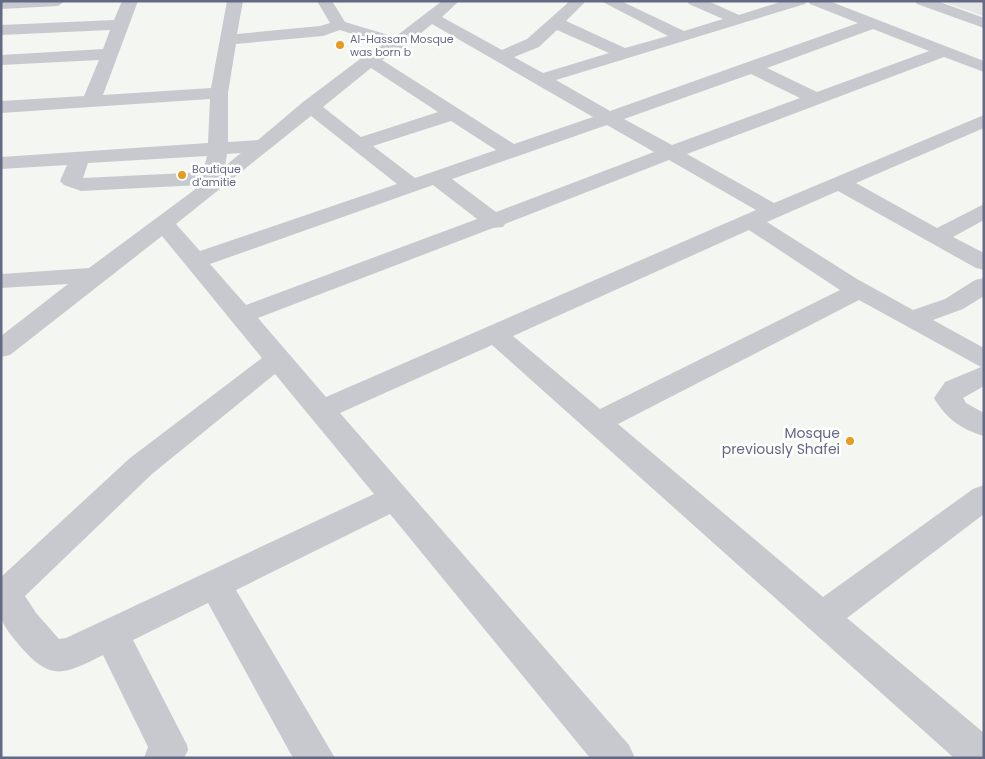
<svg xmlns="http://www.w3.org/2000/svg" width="985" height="759" viewBox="0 0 985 759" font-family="Poppins,sans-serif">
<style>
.built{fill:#e5e6e5}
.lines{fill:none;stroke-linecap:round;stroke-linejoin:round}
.minor{fill:#c8c9ce;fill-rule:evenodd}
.poi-dot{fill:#e79b21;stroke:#fff;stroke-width:2}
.labels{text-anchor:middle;stroke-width:5;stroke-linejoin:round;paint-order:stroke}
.far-poi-label{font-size:11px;fill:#646984;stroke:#fff;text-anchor:start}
.poi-label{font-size:14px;fill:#646984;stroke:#fff;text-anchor:end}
</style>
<rect width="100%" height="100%" fill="#f4f6f2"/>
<path class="built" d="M940,1H984V16Z"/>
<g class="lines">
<path class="minor" d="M1,1H65L58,6L1,9Z
M122,1H138L103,95L211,88L227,1H243L237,34L320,26L330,23L317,1H332L345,22L395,37L442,1H459L442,17L502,50L527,39L570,1H586L566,21L625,48L668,36L601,1H621L684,31L723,19L689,4L687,1H708L739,15L783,1H807L805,4L556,80L610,111L858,23L810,4L808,1H829L984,61V72L944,57L687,154L774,203L984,115V128L856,183L937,228L984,204V220L953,237L984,253V270L976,268L838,191L767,222L857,279L913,310L945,299L975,280L984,278V296L963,309L933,320L984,348V386L963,398L966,403L984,413V436C960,429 946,418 934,398L945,382L981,367L859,300L618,424L823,597L973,489L984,485V514L847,618L984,733V758H954L492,345L340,413L629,745L635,758H590L390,514L236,590L335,758H293L208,603L133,640L187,745L188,750L184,758H144L148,747L103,655C63,675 51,682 19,645C13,637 2,626 1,615C0,603 1,589 1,577L130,458L262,358L162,236L10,355L1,357V336L68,284L1,288V274L89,268L201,185L81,191L64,185L60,181L67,165L1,169V157L208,143L210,99L1,113V101L84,96L99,60L1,65V55L103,49L110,30L1,35V25L114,20ZM432,24L593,117L514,144L382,60L404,47ZM873,29L929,51L817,92L767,68ZM340,30L384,44L364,56L303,102L258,140L228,142V93L236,44L323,36ZM557,30L609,53L543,73L514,57L539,47ZM371,68L438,112L361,137L323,107ZM751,74L800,98L672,145L624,119ZM311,116L397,184L200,251L176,224ZM451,121L496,150L415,178L373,146ZM607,125L654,152L496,212L452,179ZM241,153L225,166L227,154ZM207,156L204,168L206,172L83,178L88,163ZM669,160L756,210L326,397L258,318L493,228L503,227L505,224ZM433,185L477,219L246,305L210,264ZM749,230L840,290L600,409L513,336ZM275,374L374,494L66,638L59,639L36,613L25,596L152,474Z
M915,1H937L984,18V28L917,4Z"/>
</g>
<g class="poi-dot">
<circle cx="340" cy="45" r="5"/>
<circle cx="182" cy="175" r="5"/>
<circle cx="850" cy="441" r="5"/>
</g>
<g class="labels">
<g class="far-poi-label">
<text x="350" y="43">Al-Hassan Mosque<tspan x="350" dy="13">was born b</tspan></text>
<text x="192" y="173">Boutique<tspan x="192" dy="13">d'amitie</tspan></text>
</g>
<g class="poi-label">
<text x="840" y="438">Mosque<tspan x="840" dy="16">previously Shafei</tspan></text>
</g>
</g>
<rect width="985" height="759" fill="none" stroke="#646984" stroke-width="5"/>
</svg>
